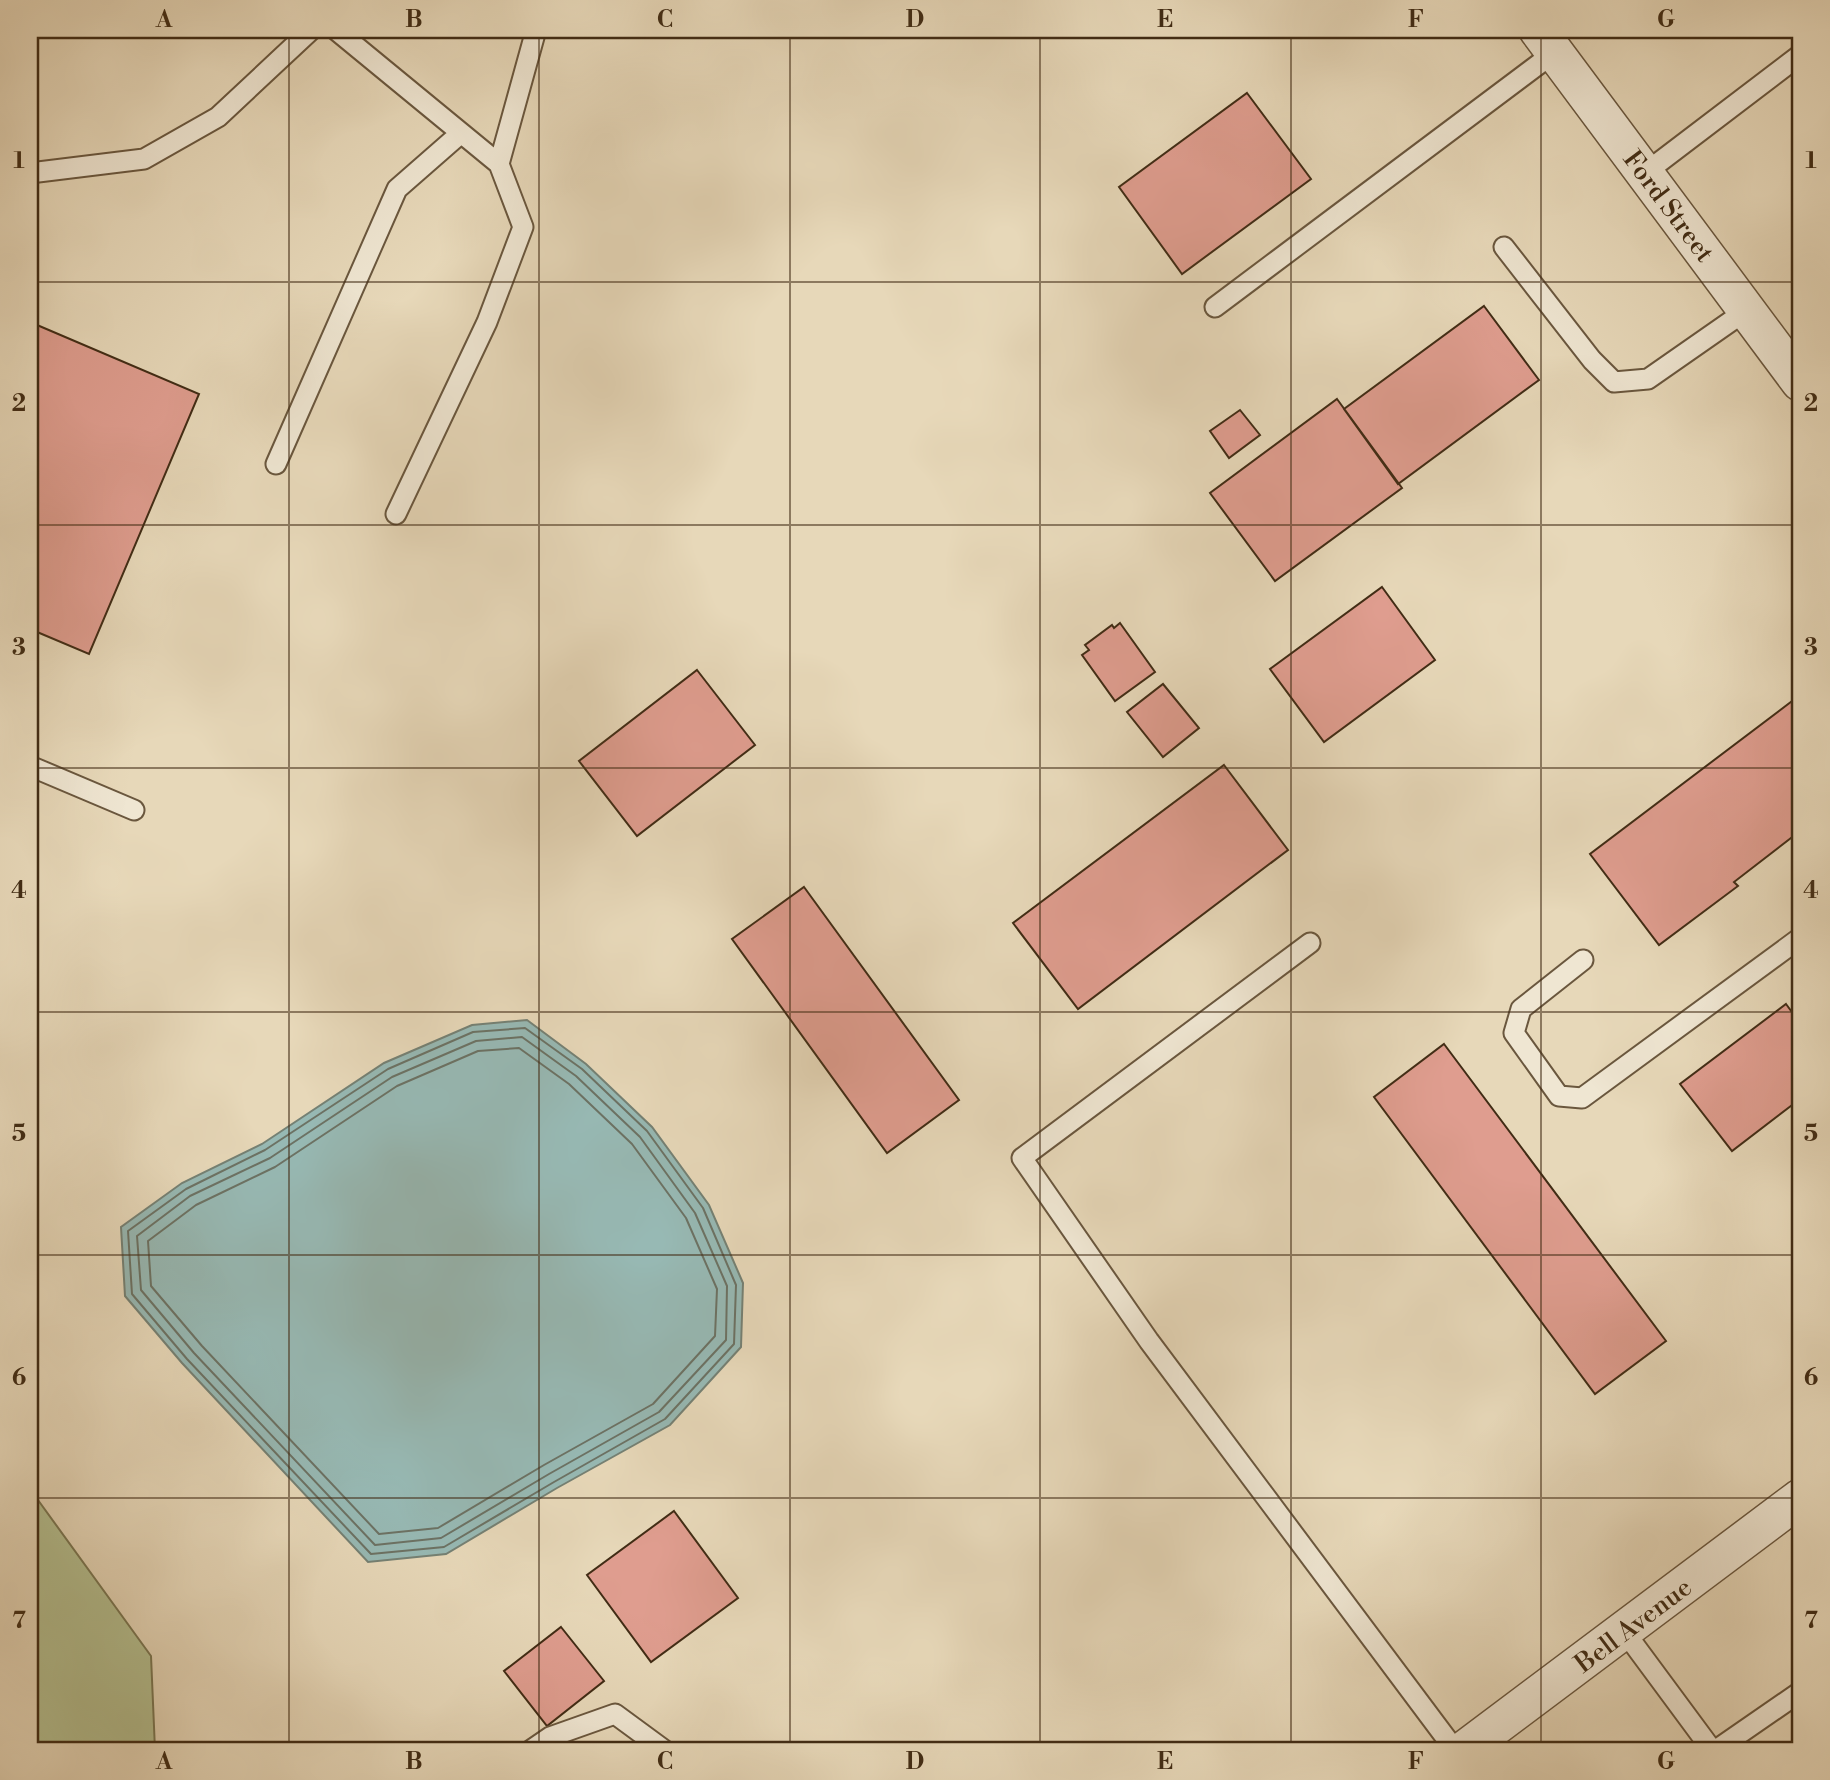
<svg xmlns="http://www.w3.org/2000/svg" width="1830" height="1780" viewBox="0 0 1830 1780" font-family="'Libre Bodoni',serif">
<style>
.green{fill:#b4bf90;stroke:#7a7652;stroke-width:2}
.water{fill:#97b9b4;stroke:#758174;stroke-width:2}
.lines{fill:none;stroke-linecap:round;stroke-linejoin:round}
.shore{stroke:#6c7264;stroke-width:2}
.building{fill:#df9d8f;stroke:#412c15;stroke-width:2}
.service-casing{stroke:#6a573e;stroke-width:23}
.minor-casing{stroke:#6a573e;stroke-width:40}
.service{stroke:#efe6d2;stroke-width:19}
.minor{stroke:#efe6d2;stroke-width:37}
.grid{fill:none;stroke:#412c15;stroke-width:2;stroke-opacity:0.55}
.labels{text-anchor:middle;stroke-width:5;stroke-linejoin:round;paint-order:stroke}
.street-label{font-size:26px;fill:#412c15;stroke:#efe6d2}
.neatline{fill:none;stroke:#412c15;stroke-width:2.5}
.grid-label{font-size:23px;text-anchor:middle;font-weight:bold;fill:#412c15}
</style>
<rect width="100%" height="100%" fill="#e7d8b9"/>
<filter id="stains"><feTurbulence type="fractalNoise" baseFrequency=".00286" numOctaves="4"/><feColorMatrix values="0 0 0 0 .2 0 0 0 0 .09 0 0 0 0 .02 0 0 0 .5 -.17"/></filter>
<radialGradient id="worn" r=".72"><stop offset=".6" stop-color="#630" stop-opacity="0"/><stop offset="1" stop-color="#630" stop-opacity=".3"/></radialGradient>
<path class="green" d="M30,1489L151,1656L155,1750H30Z"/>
<path class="water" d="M527,1020L586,1064L652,1127L709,1205L743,1283L741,1347L670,1425L557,1488L446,1554L368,1562L182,1363L125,1296L121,1227L182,1183L262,1144L384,1063L472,1025Z"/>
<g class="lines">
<path class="shore" d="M525,1028L582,1069L647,1131L703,1208L736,1285L734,1344L665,1419L554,1482L444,1547L371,1554L187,1359L132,1294L128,1231L186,1189L265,1150L388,1069L473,1032Z
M522,1037L576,1076L640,1137L695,1213L727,1286L726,1340L659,1412L549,1474L441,1538L375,1545L194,1353L141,1290L137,1236L190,1196L270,1158L392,1077L476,1041Z
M519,1048L569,1084L632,1144L686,1218L717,1289L715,1336L653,1404L544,1465L438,1528L379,1534L202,1346L151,1286L148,1241L196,1205L275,1167L397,1086L478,1051Z"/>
</g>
<path class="building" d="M1247,93L1311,179L1182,274L1119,187Z
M1484,306L1539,380L1398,484L1344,409Z
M30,322L199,394L89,654L30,629Z
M1337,399L1402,488L1275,581L1210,493Z
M1240,410L1260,435L1229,458L1210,431Z
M1382,587L1435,660L1324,742L1270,669Z
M1120,623L1155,672L1115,701L1082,655L1089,650L1085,645L1112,625L1114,628Z
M697,670L755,745L637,836L579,761Z
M1163,684L1199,728L1163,757L1127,712Z
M1800,695V831L1734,882L1738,886L1659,945L1590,854Z
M1224,765L1288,850L1078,1009L1013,923Z
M804,887L959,1100L887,1153L732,939Z
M1786,1004L1800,1023V1099L1732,1151L1680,1084Z
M1444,1044L1666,1341L1595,1394L1374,1097Z
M674,1511L738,1598L651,1662L587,1575Z
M561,1627L604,1681L547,1726L504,1671Z"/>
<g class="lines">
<defs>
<path id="service" d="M336,30L499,164L523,227L487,322L396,514
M499,164L536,30
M30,173L144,159L218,117L311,30
M1645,173L1800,55
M1504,247L1592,360L1614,382L1648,379L1747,310
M1215,307L1555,52
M276,464L397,189L461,133
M30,766L134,810
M1310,943L1022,1158L1149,1341L1455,1750
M1583,960L1521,1009L1514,1033L1559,1096L1582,1098L1800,938
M1624,1631L1712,1750
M531,1750L550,1737L615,1714L664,1750
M1716,1750L1800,1692"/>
<path id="minor" d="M1538,30L1800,382
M1464,1750L1800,1498"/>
</defs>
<use href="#service" class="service-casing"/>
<use href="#minor" class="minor-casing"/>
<use href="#service" class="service"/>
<use href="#minor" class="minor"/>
</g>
<path class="grid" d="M289,30V1750M539,30V1750M790,30V1750M1040,30V1750M1291,30V1750M1541,30V1750M30,282H1800M30,525H1800M30,768H1800M30,1012H1800M30,1255H1800M30,1498H1800"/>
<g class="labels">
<g class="street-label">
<text transform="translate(1669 206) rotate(53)" y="9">Ford Street</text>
<text transform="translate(1633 1625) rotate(-37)" y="9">Bell Avenue</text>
</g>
</g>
<rect width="1830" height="1780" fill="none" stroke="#e7d8b9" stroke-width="77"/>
<rect x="38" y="38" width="1754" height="1704" class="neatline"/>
<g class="grid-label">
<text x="164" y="27">A</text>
<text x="414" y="27">B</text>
<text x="665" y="27">C</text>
<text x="915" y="27">D</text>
<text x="1165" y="27">E</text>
<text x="1416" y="27">F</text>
<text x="1666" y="27">G</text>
<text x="19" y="168">1</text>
<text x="1811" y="168">1</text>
<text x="19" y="411">2</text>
<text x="1811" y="411">2</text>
<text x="19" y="655">3</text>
<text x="1811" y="655">3</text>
<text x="19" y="898">4</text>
<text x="1811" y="898">4</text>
<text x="19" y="1141">5</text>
<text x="1811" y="1141">5</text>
<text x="19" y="1385">6</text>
<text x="1811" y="1385">6</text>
<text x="19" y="1628">7</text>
<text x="1811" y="1628">7</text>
<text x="164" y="1769">A</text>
<text x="414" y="1769">B</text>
<text x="665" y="1769">C</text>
<text x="915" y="1769">D</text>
<text x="1165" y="1769">E</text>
<text x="1416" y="1769">F</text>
<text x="1666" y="1769">G</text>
</g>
<rect width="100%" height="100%" filter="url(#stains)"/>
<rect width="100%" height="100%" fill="url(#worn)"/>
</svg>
